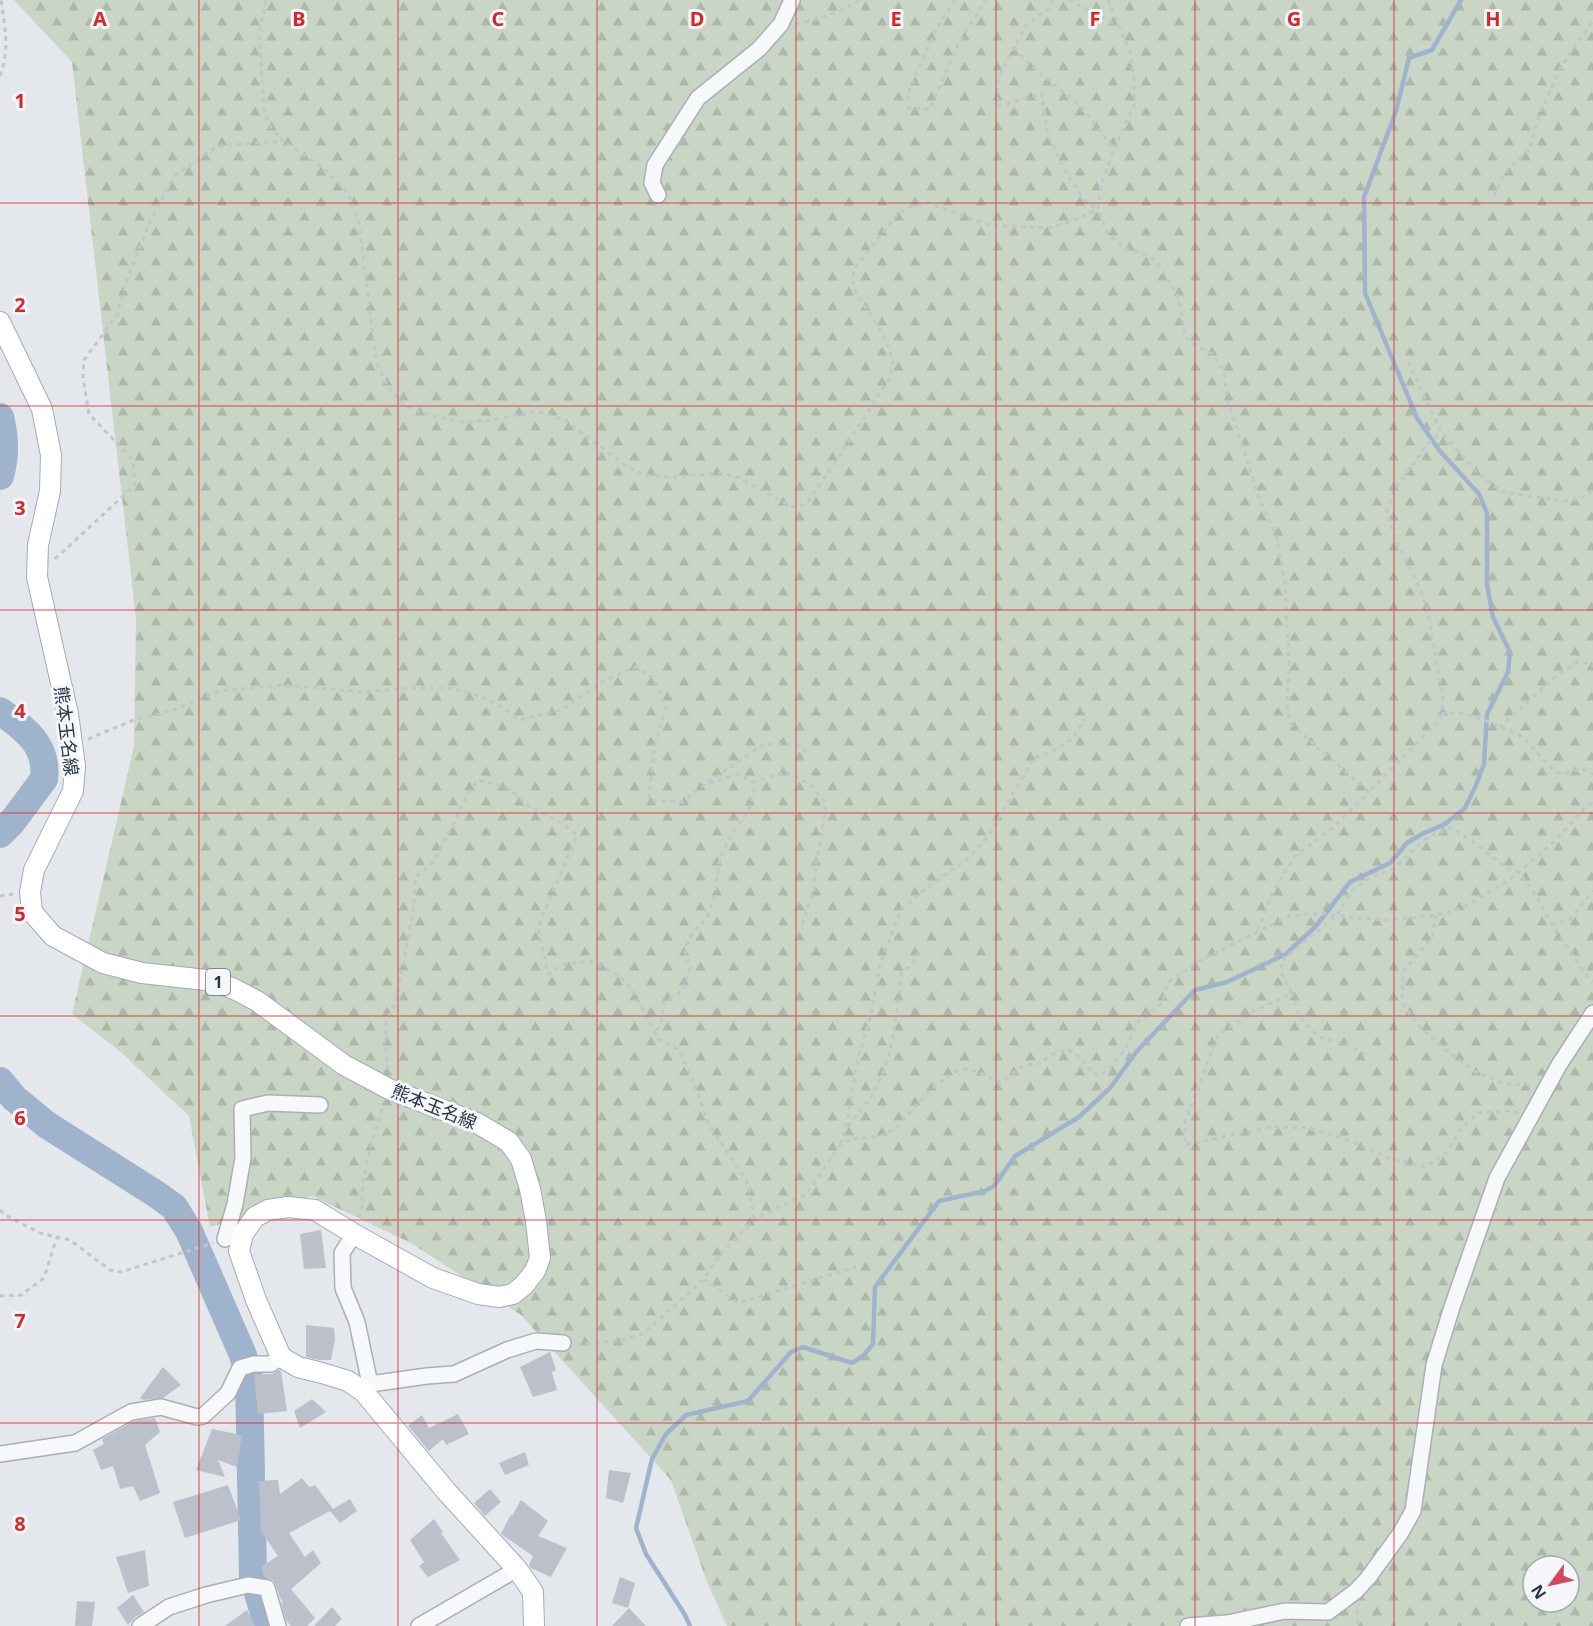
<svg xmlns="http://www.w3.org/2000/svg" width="1593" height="1626" viewBox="0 0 1593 1626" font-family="'Noto Sans','Noto Sans JP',sans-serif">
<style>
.forest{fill:url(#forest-firs);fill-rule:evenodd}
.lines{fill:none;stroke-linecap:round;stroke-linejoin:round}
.stream{stroke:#9fb4cc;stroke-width:4.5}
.river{stroke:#9fb4cc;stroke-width:28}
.building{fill:#bbc0ca}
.minor-casing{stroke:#a9aeb7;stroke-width:18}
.major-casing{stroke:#a3abb8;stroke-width:22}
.path{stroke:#c2c5cb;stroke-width:3;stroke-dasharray:4.5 4.5;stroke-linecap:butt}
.minor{stroke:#f7f8fa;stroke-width:15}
.major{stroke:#fff;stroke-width:20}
.grid{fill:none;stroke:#d62828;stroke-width:1.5;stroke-opacity:0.55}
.labels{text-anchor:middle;stroke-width:6;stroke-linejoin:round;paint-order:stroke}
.shield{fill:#f4f6f9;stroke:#676e7b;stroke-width:1.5}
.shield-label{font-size:16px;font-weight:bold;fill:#2b3445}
.street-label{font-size:18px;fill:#2b3445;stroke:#f4f6f9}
.grid-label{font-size:20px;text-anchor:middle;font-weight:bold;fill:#d62828;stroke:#f4f6f9;stroke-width:6;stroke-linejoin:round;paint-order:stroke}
</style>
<defs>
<pattern id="forest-firs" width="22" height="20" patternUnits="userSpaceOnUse" patternTransform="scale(1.5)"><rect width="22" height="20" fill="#c9d6c5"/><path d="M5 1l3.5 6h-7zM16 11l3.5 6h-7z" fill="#adb8ab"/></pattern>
</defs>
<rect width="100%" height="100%" fill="#e4e7ec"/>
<path class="forest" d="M14,0H1593V1626H727L707,1582L671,1480L521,1315L411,1243L312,1196L210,1227L189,1116L122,1053L72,1014L134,746L136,619L72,62ZM1533,1566H1569V1602H1533Z"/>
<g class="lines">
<path class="stream" d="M690,1626L685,1615L646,1554L636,1528L652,1459L666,1434L686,1415L748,1401L791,1352L803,1347L852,1363L863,1356L873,1344L875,1287L939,1201L985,1191L994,1186L1015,1156L1079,1117L1110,1088L1137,1051L1195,990L1227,982L1286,954L1316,926L1350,882L1390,863L1407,843L1422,834L1445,824L1465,808L1476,785L1484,764L1487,714L1508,672L1510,652L1493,617L1487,584V513L1479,494L1439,450L1417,418L1365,293L1364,197L1396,111L1409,58L1432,50L1461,0"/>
<path class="river" d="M0,417C5,437 6,456 0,476
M0,711C25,729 48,745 44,779L12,822L0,834
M0,1081L14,1098L47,1125L156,1194L174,1207L189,1231L243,1355L249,1376L253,1577L268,1626"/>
</g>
<path class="building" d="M321,1230L326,1268L304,1269L300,1234Z
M306,1325L334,1328L335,1340L331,1360H319L306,1357Z
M550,1352L556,1370L552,1372L557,1390L533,1397L520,1367Z
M163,1367L181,1385L163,1398L143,1400L140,1398Z
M279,1370L281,1371L287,1411L258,1414L254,1374H272Z
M312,1399L326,1412L300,1428L294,1411Z
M458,1414L469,1434L446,1445L443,1439L429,1451L408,1426L422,1415L429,1428Z
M155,1418L160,1432L145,1445L160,1493L140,1501L133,1486L120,1489L113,1466L101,1470L93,1450L104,1444L102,1439L134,1421Z
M212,1429L242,1435L237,1467L218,1460L225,1477L196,1470Z
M525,1452L529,1465L505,1475L499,1463Z
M609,1470L631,1473L623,1503L606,1498Z
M302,1478L309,1487L315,1485L333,1509L350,1499L357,1511L340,1523L330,1511L289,1533L305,1557L313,1550L321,1563L291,1589L315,1618L307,1626H291L286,1620L281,1603L283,1602L280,1598L276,1585L273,1580L266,1578L263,1574L262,1566L278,1556L261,1531L259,1481L278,1480L280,1494Z
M228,1485L241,1520L185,1538L173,1502Z
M490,1489L501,1502L485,1516L474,1503Z
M521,1500L548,1521L538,1536L567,1548L551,1577L531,1568L529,1565L533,1556L501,1534L511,1514L512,1516Z
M434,1519L443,1532L441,1533L460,1560L428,1577L419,1566L424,1562L410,1540Z
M145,1550L149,1586L128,1593L116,1557Z
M620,1577L635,1583L628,1608L612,1603Z
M133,1595L144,1612L134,1618L128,1625L117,1608Z
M77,1601L95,1602L92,1626H75Z
M332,1607L342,1619L335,1626H314Z
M629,1608L646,1626H612Z
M247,1610L255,1626H225Z"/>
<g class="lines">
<defs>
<path id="minor" d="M658,195L652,183L655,165L698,98L759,49L781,24L792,0
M354,1234L342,1253L343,1288L357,1322L370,1384
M225,1239L235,1204L243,1158L242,1109L268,1103L320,1105
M364,1392L370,1384L427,1376L454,1374L507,1350L536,1341L563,1343
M0,1454L75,1443L131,1412L161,1407L197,1417L203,1416L228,1393L240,1368L254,1364H271L281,1357
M140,1626L169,1607L206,1595L248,1585L267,1588L278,1626
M419,1626L517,1569
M1188,1626L1227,1623L1285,1611L1328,1612L1356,1591L1368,1578L1400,1534L1413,1511L1434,1365L1452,1307L1497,1178L1559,1065L1593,1013"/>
<path id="major" d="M0,322L42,409L51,455L50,491L38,545L37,577L68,714L75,766L73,791L34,870L30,892L32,912L53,936L103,963L142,973L215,981L234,989L257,1001L344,1065L389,1089L477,1123L509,1142L521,1159L530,1189L536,1221L540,1258L535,1271L524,1285L513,1294L499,1297L478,1294L433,1278L354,1234L315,1210L288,1207L268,1210L255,1217L243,1234L239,1251L256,1300L281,1357L298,1367L322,1373L348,1381L364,1392L446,1491L517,1569L533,1592L534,1626"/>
</defs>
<use href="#minor" class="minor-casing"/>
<use href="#major" class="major-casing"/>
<path class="path" d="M266,0L259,32L264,110L271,128L283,141L322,167L342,186L350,198L359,223L376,360L388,387L405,406L429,415L460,422L486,421L536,411L565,420L625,465L643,475L673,477L722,473L740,478L792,507L803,505L810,499L844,449L891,376L893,360L884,337L856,292L852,279L855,268L896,216L909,207L928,203L989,225L1049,228L1070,222L1098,209
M955,0L935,32L907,95L909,108L930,109L959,42L986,0
M1052,0L1051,7L1027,24L1014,47L1030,65L1082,107L1114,149
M1069,0L1118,26
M1108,0L1130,52L1134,79L1135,103L1114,149L1101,185L1098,209L1107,232L1111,237L1126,248L1149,256L1158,264L1178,296L1185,336L1189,341L1212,354L1223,369L1228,401L1260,501L1277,538L1285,583L1289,663L1287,713L1293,726L1369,792L1440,719L1443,699L1427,608L1417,582L1395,539L1387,510L1393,492L1427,445L1441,432
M796,24C818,19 841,12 859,0
M1014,47L998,79L997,106L1042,94L1048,136L1067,174L1086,202L1098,209
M0,76C10,49 5,28 1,0
M1494,196L1504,173L1529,150L1541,110L1562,65L1593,21
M1408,362L1441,432L1477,473L1503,492L1565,501L1582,498L1593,490
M55,559L135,485L133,460L89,414L83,378L84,360L117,315L127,279L151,219L174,176L218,146L283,141
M1441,714L1462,713L1492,723L1523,737L1553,770C1571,781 1579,760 1593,775
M1499,727L1560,673L1579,661L1593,666
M88,739L134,720L173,710L220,691L282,685L364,692L409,688H452L490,700L520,720L563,709L603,681L636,667L654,679L666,707L654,747L649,800L682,802L704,785L739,774L755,784L749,810L733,832L720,856L715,894L708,916L690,937L685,950L690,968L682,991L663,1003L662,1019L655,1034
M708,782L764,744L796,745L808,753
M752,782L786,772L810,784L826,804L821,839L816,862L814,892L806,912L802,927
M0,896L13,894
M1436,915L1432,937L1403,972L1402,1003L1421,1028L1447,1051L1476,1072L1506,1084L1530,1085
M1552,925L1570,919L1593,891
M1258,930L1273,892L1295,856L1331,829L1369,792
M1292,993L1282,974L1281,961L1337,915L1352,890L1371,877L1392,870L1429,836L1452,828L1473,842L1508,869L1519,872L1537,897L1552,925L1589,979L1593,982
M1366,1054L1345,1044L1319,1037L1299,1016L1292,993L1252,1012L1218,1035L1185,1122V1145L1271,1127L1308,1128L1348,1140L1388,1158L1425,1167L1446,1153L1462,1128L1478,1113L1508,1111L1518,1113
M388,1070L385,1043L386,1022L396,1001L413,911L416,877L432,863L455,821L468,793L478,780L506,787L530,807L562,823L577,835L538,927L548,974L564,964L592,961L618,975L631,988L645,1013L658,1039L679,1050L692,1078L708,1123L749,1185L754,1220
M848,1126C858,1113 871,1099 878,1084C894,1051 897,1010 901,974L911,965L918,953
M840,1144L846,1127L859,1054L871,1015L880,964L901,910L925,889L969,858L989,835L1013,793L1026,773L1033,758L1051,752L1072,739L1085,719
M0,1210L5,1215L40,1233L70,1240L110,1270L121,1272L213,1243
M359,1218L362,1208L363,1181L368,1157L383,1105
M704,1279L738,1303L856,1267
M0,1296L21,1295L44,1278L57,1237
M577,1345L623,1340L643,1334L704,1279L721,1253L754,1220L766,1213L803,1196L812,1187L840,1145L850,1139L875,1137L886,1134L897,1127L931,1089L954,1072L965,1069L977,1071L998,1082L1004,1080L1023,1066L1040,1063L1055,1053L1067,1049L1077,1055L1094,1074L1100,1076L1109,1069L1125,1050L1138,1022L1162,1003L1168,982L1199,961L1289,916L1320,913L1358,918L1389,920L1436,915L1461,909L1508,881L1519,872L1554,842L1586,807L1593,802
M1357,1610L1358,1626"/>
<use href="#minor" class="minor"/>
<use href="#major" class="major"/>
</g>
<path class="grid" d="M199,0V1626M398,0V1626M597,0V1626M796,0V1626M996,0V1626M1195,0V1626M1394,0V1626M0,203H1593M0,406H1593M0,610H1593M0,813H1593M0,1016H1593M0,1220H1593M0,1423H1593"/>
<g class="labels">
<rect class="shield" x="206" y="969" width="24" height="26" rx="4.5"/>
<g class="shield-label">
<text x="218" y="988">1</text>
</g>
<g class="street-label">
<text transform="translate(66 731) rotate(83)" y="6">熊本玉名線</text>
<text transform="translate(434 1107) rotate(22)" y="6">熊本玉名線</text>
</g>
</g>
<g class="grid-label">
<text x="100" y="26">A</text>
<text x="299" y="26">B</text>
<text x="498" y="26">C</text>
<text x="697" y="26">D</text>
<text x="896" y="26">E</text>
<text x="1095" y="26">F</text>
<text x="1294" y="26">G</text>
<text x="1493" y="26">H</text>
<text x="20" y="108">1</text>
<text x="20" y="312">2</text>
<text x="20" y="515">3</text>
<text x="20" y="718">4</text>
<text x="20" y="921">5</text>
<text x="20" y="1125">6</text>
<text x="20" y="1328">7</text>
<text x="20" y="1531">8</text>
</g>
<g transform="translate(1551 1584) rotate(237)"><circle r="28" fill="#f4f6f9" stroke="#a4a8b1" stroke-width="1.5"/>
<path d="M0-4.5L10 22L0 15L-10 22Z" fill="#d1495b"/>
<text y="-9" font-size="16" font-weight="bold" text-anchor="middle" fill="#2b3445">N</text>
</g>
</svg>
